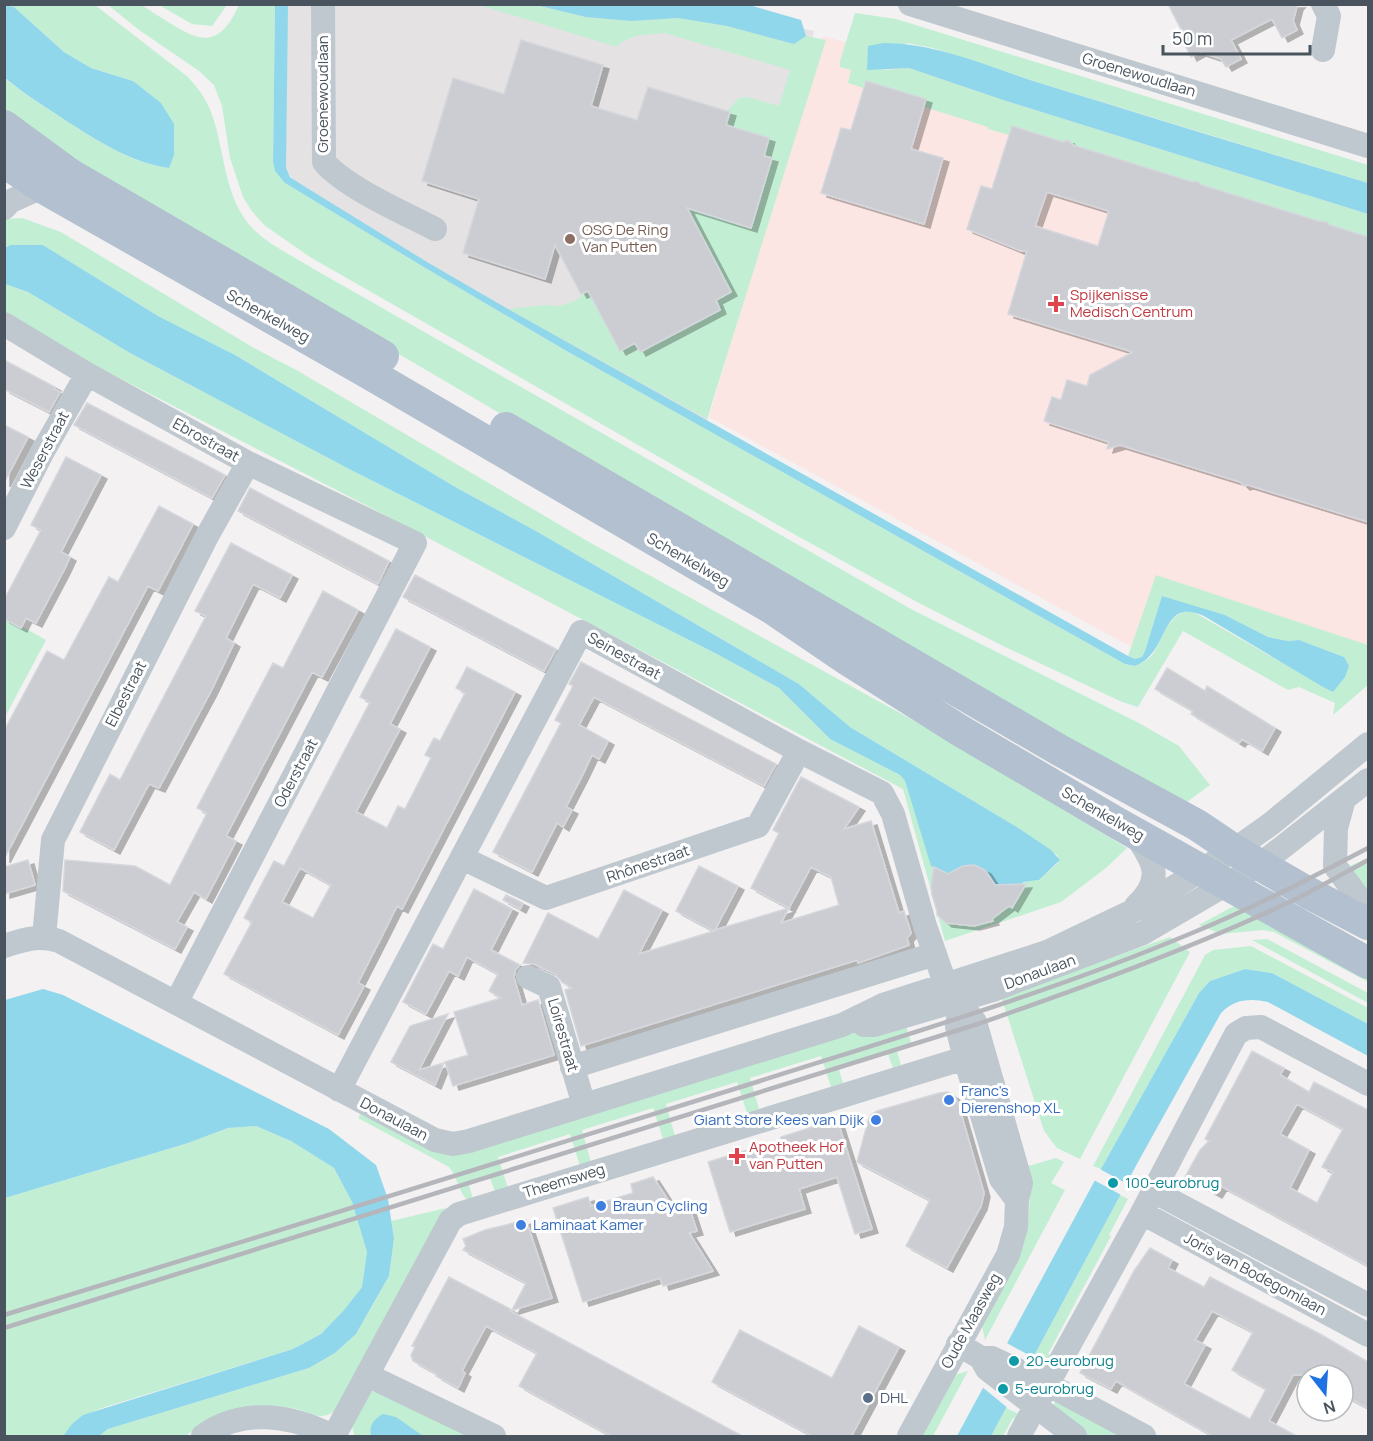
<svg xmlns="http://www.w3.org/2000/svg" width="1373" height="1441" viewBox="0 0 1373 1441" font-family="Manrope,sans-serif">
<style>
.education{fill:#e4e2e3}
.medical{fill:#fbe6e4}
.green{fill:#c2efd4}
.water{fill:#90d7eb}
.pier{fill:#f3f1f1}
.building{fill:#cbcdd3;stroke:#d5d7dc;stroke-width:1.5;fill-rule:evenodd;filter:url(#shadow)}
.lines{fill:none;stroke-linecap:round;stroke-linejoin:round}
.minor{stroke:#bfc8cf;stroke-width:24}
.major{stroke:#b2c0cf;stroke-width:32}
.rail{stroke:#b4b6bb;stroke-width:4.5}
.education-dot{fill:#8d6e63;stroke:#fff;stroke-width:2}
.health-dot{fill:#e0444e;stroke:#fff;stroke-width:2}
.shop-dot{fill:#3f7fe0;stroke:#fff;stroke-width:2}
.culture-dot{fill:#0f9aa8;stroke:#fff;stroke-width:2}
.service-dot{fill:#5c6f8a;stroke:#fff;stroke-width:2}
.labels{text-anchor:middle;stroke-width:6;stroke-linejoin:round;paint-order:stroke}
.street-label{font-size:15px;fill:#49545e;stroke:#fff}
.education-label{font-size:15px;fill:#785e54;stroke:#fff;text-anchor:start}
.health-label{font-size:15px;fill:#be3a42;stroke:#fff;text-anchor:start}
.shop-label{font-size:15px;fill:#366cbe;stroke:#fff;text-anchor:start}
.culture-label{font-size:15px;fill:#0d838f;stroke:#fff;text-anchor:start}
.service-label{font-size:15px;fill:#4e5e75;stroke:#fff;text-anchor:start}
</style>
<defs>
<filter id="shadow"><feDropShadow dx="6" dy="4" stdDeviation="0" flood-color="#0004"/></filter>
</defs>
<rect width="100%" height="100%" fill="#f3f1f1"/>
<path class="education" d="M280,5H687L814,31L706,424L467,294L299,185L282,167Z"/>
<path class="medical" d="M823,36L1368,190V666L1160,587L1137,650L709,417Z"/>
<path class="green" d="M7,5H95L188,77C196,86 204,96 209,107C224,142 222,183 243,216C257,240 290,254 312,268L911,609L1139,723L1179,746L1210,785L1176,810L121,191L5,114L4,78C24,94 44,106 65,120C98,141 130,163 169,168L133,81L91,68L64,52L14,7Z
M108,5C117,5 132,2 141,5C146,7 152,12 157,15C195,39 216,55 239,5H275L273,161L285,183L422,266L563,349L1125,664L1135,666C1141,663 1148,660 1152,655C1164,639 1168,610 1192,611L1333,692L1344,657L1299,640L1288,641L1268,637L1225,615L1162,597L1145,651L1142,657L1135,659L1128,656L1156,575L1368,645V685L1333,715L1335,703L1299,687L1288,690L1183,631L1138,707L1122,702L1003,646L917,602L783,528L310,257L264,225L251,210L243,197L230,158L222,106L214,85L199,71L139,30Z
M159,5L227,4V5L212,26L192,24Z
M479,5H536L586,17L631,21L678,18L727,26L794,44L806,36L826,40L707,419L508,309L545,305L559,306L575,301L591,289L678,198L705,190L728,110L739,98L748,97L779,106L790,70L664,33L635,36L620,43L617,47Z
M855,13L896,19L1368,165V183L1043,84L933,48L907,43L883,70L909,68L1003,100L1368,214V237L1329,225L1326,222H1320L1201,185L1197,181L1191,182L1072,145L1065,141L1063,142L1012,126L1009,135L988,129V127L848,83L851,70L840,67V61Z
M22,218L61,232L254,348L298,371L589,542L940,735L1127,848L1106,868L1061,902L945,941L903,789L381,513L5,319V284L28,292L130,353L351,470L715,653L779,688L830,739L900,775L905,781L932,866L955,871C971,858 988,867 993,885L1039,880L1058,863V856L1020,829L850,727L799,684L536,531L457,488L235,355L158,316L43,245H10L5,248V219Z
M5,617L46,640L5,717Z
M1364,860L1368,865V897L1347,867Z
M1232,907H1242L1368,973V982L1274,932L1263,930L1221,934L1199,925Z
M1170,937L1190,952L1080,1159L1057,1148L1044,1131L1001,996Z
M1267,939L1368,993V1003L1252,940Z
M1251,946L1368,1008V1024L1272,973L1245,969L1210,981L1199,993L1101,1169L1093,1166L1205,955L1213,950Z
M905,1022L912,1046L897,1051L901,1065L893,1068L888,1054L839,1069L843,1083L831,1087L821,1056L750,1078L759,1109L747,1113L737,1082L666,1104L675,1136L663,1139L653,1108L582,1130L591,1162L580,1166L570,1134L498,1157L508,1188L495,1192L490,1178L469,1185L473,1199L468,1200C458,1193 458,1177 449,1167L358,1118L361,1113L435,1151L830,1038Z
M256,1126L291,1141L334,1168L352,1202L367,1252L362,1287L344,1310L321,1334L293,1349L102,1408C85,1415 74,1421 63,1436H5V1198L188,1143L228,1128Z
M1056,1158L1064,1162L1051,1183L1065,1190L985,1340L982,1326L1028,1221L1030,1196L1025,1167Z
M1120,1195L1128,1199L1109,1235L1111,1236L1048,1354L1054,1357L1048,1366L1033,1358Z
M446,1208L346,1401C320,1428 316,1411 287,1407C260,1404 206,1418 186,1436H99L108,1429L309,1368L335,1353L356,1334L374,1303L389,1276L394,1239L391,1221Z
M968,1371L933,1436H920L955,1375Z
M380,1389L476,1436H355C347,1420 360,1406 368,1393Z
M1056,1400L1128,1436H1083L1053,1406Z
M1006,1408L1019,1414L1020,1421L1013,1418L1003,1436H991Z"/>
<path class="water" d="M4,5L14,7L64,52L91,68L133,81L161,103L174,124V155L169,168C129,162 98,141 65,120C44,106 24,94 5,78Z
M275,5H288L286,168L290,177L299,183L427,262L508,309L1128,656L1135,659L1142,657L1145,651L1162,596L1225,615L1268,637L1288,641L1299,640L1344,657L1349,666L1345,677L1333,692L1323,687L1204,616C1159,596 1171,653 1135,666L1125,664L563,349L422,266L285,183L275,171L273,161Z
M536,5H749L801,20L806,36L794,44L727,26L678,18L631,21L586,17Z
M883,43C940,43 993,69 1046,85C1153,118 1261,151 1368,183V214L1003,100L909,68L867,70L868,46Z
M10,245H43L158,316L235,355L457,488L536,531L799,684L850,727L1020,829L1051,850L1060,860L1039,880L1023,882L1022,884L993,885C989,863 964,858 951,876L931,866L905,781L900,775L830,739L779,688L715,653L351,470L130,353L28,292L5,284V248Z
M1245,969L1272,973L1368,1024V1056L1268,1002C1250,998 1234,999 1221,1013L1138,1162L991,1436H957L1101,1169L1199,993L1210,981Z
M43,989L63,995L329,1129L376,1165L388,1199L394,1239L389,1276L356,1334L335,1353L309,1368L108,1429L99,1436H63L72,1424L83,1415L293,1349L321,1334L344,1310L362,1287L367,1252L352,1202L334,1168L291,1141L256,1126L228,1128L188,1143L5,1198V1000Z
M383,1414L396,1417L423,1436H371C369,1425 373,1420 383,1414Z"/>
<path class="pier" d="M1098,1168L1129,1185L1123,1196L1092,1179Z
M1005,1342L1036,1359L1009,1409L981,1386Z"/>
<path class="building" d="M1168,4H1299L1297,6L1293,21L1297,30L1282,38L1272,19L1231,40L1241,59L1226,67L1221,59L1200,52L1191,57L1183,41L1186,39Z
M521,40L603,65L591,106L637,120L648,87L730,112L726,125L769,138L764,156L772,158L751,228L687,208L731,292L716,300L720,310L640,352L635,343L620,351L588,291L581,294L555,245L545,279L463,253L479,199L422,181L453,78L504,94Z
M866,81L926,99L911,149L943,158L924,224L821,193L841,128L851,130Z
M1012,126L1063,142L1068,140L1073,145L1189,181L1198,182L1202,185L1318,221L1327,222L1330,225L1368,237V522L1248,485L1244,486L1240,482L1120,445L1107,449L1109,442L1044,421L1052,397L1061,400L1067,380L1087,386L1090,375L1133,352L1008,314L1027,251H1021L967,229L981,186L992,189ZM1047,192L1109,211L1098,246L1035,226Z
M4,360L55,387L54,389L60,392L49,412L4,389Z
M87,403L225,475L212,498L74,425Z
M4,425L28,437L4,483Z
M66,457L101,475L61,552L70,557L64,570L36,623L26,618L21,628L4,619V600L41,530L31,525Z
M250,488L389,561L378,584L238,511Z
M159,506L193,524L158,591L148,586L4,859V731L47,651L64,660L109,577L118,582Z
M231,543L292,575L280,598L253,584L226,638L234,643L211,691L159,788L149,784L114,850L80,832L110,774L120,780L206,616L195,611Z
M415,575L556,649L544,671L403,597Z
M323,591L358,610L322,677L312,672L226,836L236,841L206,899L194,892L177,922L187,927L175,949L63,891L65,860L135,866L170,885L207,813L197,808L273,663L283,668Z
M396,629L430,647L390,724L400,729L356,812L387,828L398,806L405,809L431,758L425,755L434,738L440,741L465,693L456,688L467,667L515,692L402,909L397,906L382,936L358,983L364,986L338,1035L224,974L252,922L244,918L274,861L284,866L370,702L360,697ZM300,868L331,885L313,918L282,902Z
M581,662L776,764L764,786L594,697L579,725L608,741L599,759L592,755L583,774L566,807L572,810L563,827L557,823L532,872L493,852L561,723L555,720L573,686L569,684Z
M1167,668L1205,691L1207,686L1275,728L1262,751L1242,739L1239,743L1191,714L1193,711L1155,689Z
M801,777L859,807L844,829L871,821L899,913L904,911L911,933L907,938L909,945L858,963L857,960L581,1046L565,990L572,988L563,983L555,974L534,964L523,963L548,913L598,939L624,890L662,910L639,954L714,931L676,911L699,866L738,886L715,930L789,908L751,888L779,833L773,830ZM811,867L831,877L839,905L781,923Z
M28,860L35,885L4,894V867Z
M974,865L985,870L995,885L1026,884L1012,908L1009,906L992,919L993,921L974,926L946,923L937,915V911L932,895L931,886L934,867L948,874L963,866Z
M474,889L512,909L491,950L520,965L515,970L514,978L522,1005L538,1000L554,1055L453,1086L445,1062L468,1055L454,1012L501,998L489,991L498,974L467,957L458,976L449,971L426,1014L403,1002L433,944L443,949Z
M506,895L523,903L520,909L503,900Z
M448,1014L419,1070L444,1063L435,1085L391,1062L410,1026Z
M1252,1051L1284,1068L1280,1075L1309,1092L1314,1082L1368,1110V1266L1221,1186L1216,1194L1185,1177L1200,1150L1209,1141L1205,1139ZM1297,1104L1343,1129L1322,1167L1333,1172L1317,1203L1290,1188L1309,1150L1280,1134Z
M948,1092L955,1097L958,1103L984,1193L981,1206L947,1268L906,1246L930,1200L857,1162L868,1121L871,1115L877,1111L939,1093Z
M837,1119L872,1229L855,1234L837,1177L799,1189L805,1209L730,1232L708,1162L781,1140V1137Z
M653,1177L677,1214L690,1210L697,1231L689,1233L713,1271L663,1286L660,1278L583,1302L553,1208L588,1197L591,1206L633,1193L631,1184Z
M526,1220L552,1298L510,1311L744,1437H613L519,1386L537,1353L486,1326L462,1371L465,1373L458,1388L436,1376L437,1374L413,1361L411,1355L415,1347L412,1346L449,1277L512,1310L526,1283L463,1250L466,1246L463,1239L485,1230Z
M1150,1248L1172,1260L1168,1268L1204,1287L1210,1277L1320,1334L1368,1362V1408L1343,1395V1375H1293L1269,1421L1298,1437H1214L1116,1381L1111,1389L1080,1373L1134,1271ZM1212,1311L1253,1332L1232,1370L1266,1389L1250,1419L1184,1384L1205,1345L1195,1340Z
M859,1326L899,1347L851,1437H814L712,1382L740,1330L832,1378Z"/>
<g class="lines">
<path class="minor" d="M323,4L324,162C345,187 404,213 435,229
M910,4L1368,146
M1323,50L1329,16L1323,4
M4,208L11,201L42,187
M4,324L87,374L248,463L415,543L176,1003
M4,528L42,453L87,374
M1344,799L1336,828L1335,866L1368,910
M1134,833C1154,861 1165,879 1136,906
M462,858L546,898L758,826L799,751
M44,937L53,840L206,538L248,463
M4,946C26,939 37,935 59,941L435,1140L453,1144L469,1141L842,1025L883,1005L1047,952L1145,905L1234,850L1272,823L1368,744
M528,977L549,987L584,1105
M961,993L957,1027L965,1058L1001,1179L1017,1200
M864,1025H874L993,990L1143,933L1261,864L1368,780
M572,1067L935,954
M339,1090L581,632L799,751L882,793L893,814L925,926L946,986L975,1022L1021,1183L1017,1200L1016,1227L1008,1255L909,1436
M1153,1191L1368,1305
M1142,1213L1368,1335
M958,1344L981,1358H992L1047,1384L1144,1436
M982,1360L987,1369L1075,1436
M367,1375L494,1436
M203,1436C243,1407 292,1415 332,1436
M334,1436L447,1227L450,1221L459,1214L965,1058L984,1056
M1019,1436L1142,1213L1236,1034L1246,1028L1261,1027L1368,1084"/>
<path class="major" d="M4,126L68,173L383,356
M4,162L42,187L365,371L773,609L848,660L959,730L1117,823L1368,963
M506,428L1061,751L1197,825L1234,850L1307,892L1368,924"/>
<path class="rail" d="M4,1315C256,1237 509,1161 760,1081C905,1035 1052,992 1192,933C1253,908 1311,878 1368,848
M4,1328L978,1024C1084,987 1190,949 1292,901C1318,888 1343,874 1368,860"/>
</g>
<circle class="education-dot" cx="570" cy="239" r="6"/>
<g class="health-dot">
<path d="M1053 295h6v6h6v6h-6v6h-6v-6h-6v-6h6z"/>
<path d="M734 1147h6v6h6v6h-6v6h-6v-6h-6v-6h6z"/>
</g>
<g class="shop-dot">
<circle cx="949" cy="1100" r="6"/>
<circle cx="876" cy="1120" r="6"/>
<circle cx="601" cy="1206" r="6"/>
<circle cx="521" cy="1225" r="6"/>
</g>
<g class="culture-dot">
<circle cx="1113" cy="1183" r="6"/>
<circle cx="1014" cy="1361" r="6"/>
<circle cx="1003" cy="1389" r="6"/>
</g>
<circle class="service-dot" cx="868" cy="1398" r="6"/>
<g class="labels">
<g class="street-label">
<text transform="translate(1139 75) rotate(17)" y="5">Groenewoudlaan</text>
<text transform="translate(323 94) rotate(-90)" y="5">Groenewoudlaan</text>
<text transform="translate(268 316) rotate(29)" y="5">Schenkelweg</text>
<text transform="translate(206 440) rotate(29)" y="5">Ebrostraat</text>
<text transform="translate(45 450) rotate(-62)" y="5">Weserstraat</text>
<text transform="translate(688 560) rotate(30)" y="5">Schenkelweg</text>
<text transform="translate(624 656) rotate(29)" y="5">Seinestraat</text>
<text transform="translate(126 694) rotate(-63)" y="5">Elbestraat</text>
<text transform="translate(296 773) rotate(-62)" y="5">Oderstraat</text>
<text transform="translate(1103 814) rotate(30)" y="5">Schenkelweg</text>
<text transform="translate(648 864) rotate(-19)" y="5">Rhônestraat</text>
<text transform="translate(1040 972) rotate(-20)" y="5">Donaulaan</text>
<text transform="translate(563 1035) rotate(74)" y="5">Loirestraat</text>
<text transform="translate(394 1119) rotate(28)" y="5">Donaulaan</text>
<text transform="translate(564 1181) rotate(-17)" y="5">Theemsweg</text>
<text transform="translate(1255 1274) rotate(28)" y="5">Joris van Bodegomlaan</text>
<text transform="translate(971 1321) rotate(-61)" y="5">Oude Maasweg</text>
</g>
<g class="education-label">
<text x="582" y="235">OSG De Ring<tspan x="582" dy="17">Van Putten</tspan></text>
</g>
<g class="health-label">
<text x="1070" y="300">Spijkenisse<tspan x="1070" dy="17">Medisch Centrum</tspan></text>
<text x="749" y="1152">Apotheek Hof<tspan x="749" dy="17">van Putten</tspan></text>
</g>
<g class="shop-label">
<text x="961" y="1096">Franc's<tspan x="961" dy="17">Dierenshop XL</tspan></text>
<text x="864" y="1125" text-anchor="end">Giant Store Kees van Dijk</text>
<text x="613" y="1211">Braun Cycling</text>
<text x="533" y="1230">Laminaat Kamer</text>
</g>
<g class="culture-label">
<text x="1125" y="1188">100-eurobrug</text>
<text x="1026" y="1366">20-eurobrug</text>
<text x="1015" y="1394">5-eurobrug</text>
</g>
<g class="service-label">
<text x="880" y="1403">DHL</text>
</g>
</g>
<rect width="1373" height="1441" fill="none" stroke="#49545e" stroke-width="12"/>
<g transform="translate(1325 1393) rotate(163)"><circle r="28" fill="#ffffff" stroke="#b6bbbf" stroke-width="1.5"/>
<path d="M0-4.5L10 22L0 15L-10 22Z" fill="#1e72e1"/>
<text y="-9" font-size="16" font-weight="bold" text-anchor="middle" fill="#49545e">N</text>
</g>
<path d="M1163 45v9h147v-9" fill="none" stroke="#49545e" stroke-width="3"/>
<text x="1172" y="45" font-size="18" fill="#49545e" stroke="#ffffff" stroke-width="4.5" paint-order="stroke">50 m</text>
</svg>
